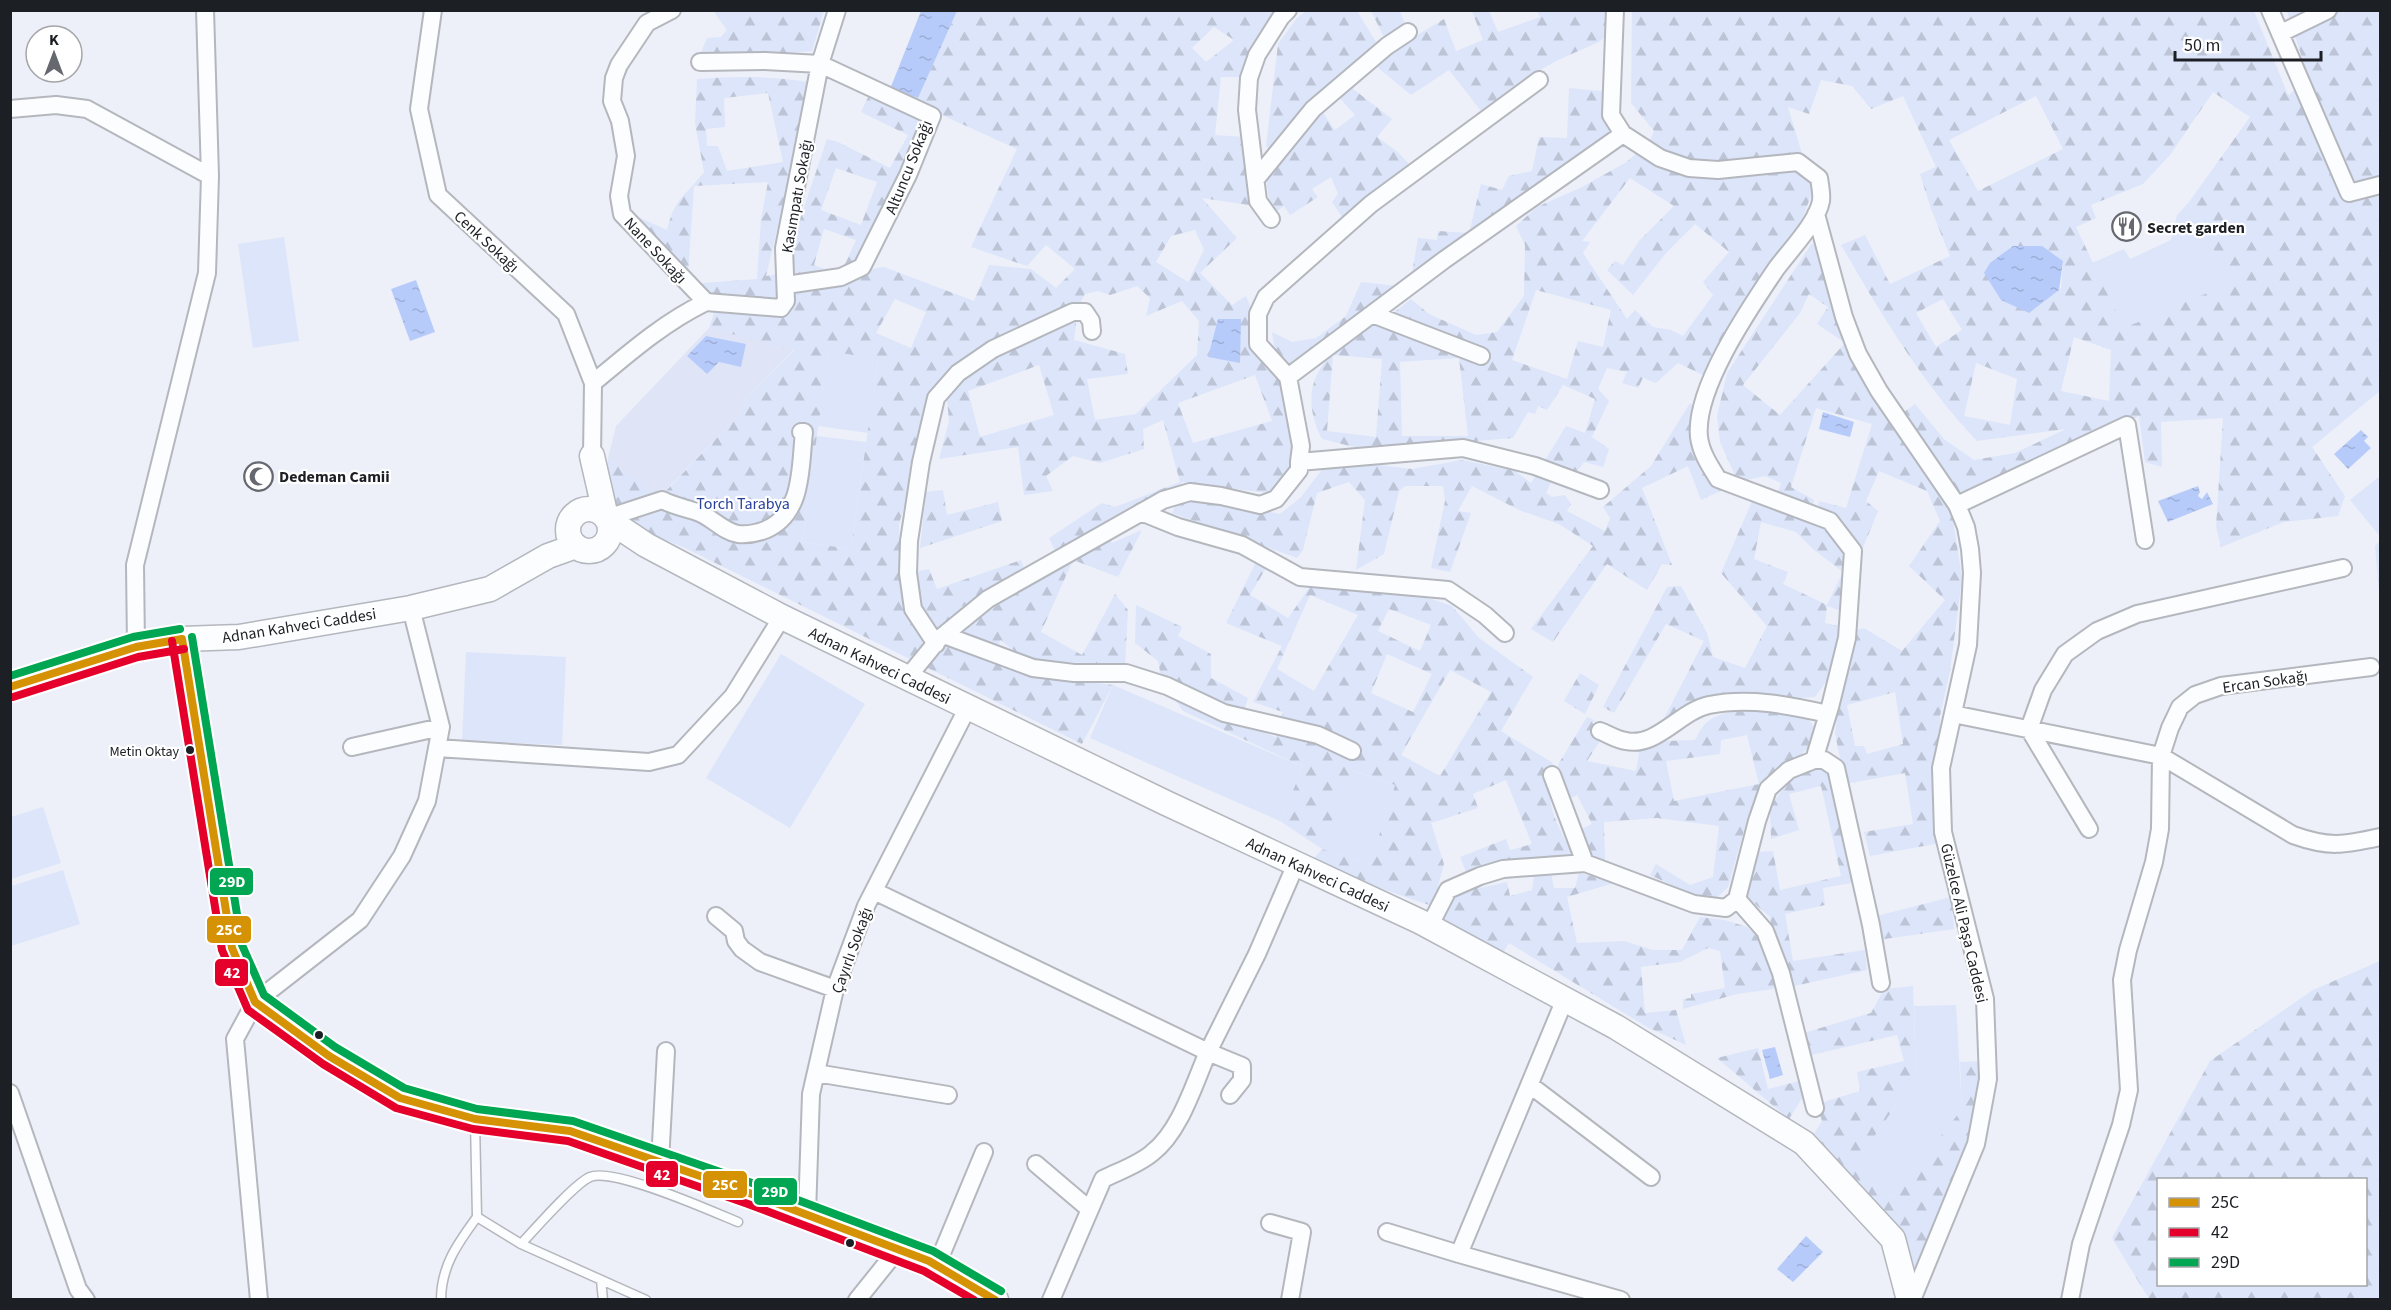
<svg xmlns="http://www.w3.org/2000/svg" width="2391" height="1310" viewBox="0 0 2391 1310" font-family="'Source Sans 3',sans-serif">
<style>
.built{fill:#dfe5f6}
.grass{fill:#dce5fa}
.forest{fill:url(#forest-firs);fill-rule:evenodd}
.water{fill:url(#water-ripples)}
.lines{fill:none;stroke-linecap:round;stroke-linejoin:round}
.lane-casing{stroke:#b4b7bd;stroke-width:11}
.street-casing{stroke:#b4b7bd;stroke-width:20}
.secondary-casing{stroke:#b4b7bd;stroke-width:27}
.lane{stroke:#fcfdfe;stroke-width:8}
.street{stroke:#fcfdfe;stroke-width:16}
.secondary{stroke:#fcfdfe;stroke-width:24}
.bus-1-casing{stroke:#fff;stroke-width:12}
.bus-2-casing{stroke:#fff;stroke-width:12}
.bus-3-casing{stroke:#fff;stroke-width:12}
.bus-1{stroke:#d69205;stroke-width:8}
.bus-2{stroke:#e4002b;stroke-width:8}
.bus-3{stroke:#00a651;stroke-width:8}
.bus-dot{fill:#1c1f24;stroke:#fff;stroke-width:2}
.labels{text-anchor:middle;stroke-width:4.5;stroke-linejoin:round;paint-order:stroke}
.bus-label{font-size:14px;fill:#1c1f24;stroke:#fff;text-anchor:end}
.street-label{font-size:16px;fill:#1c1f24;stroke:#fff}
.poi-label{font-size:16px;font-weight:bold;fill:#1c1f24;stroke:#fff;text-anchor:start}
.park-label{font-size:16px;fill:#27429d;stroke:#fff}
.line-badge{stroke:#fff;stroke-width:2}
.badge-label{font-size:16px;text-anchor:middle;font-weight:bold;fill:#fff}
</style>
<defs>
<pattern id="forest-firs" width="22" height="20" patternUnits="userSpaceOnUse" patternTransform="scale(1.5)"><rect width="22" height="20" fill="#dce5fa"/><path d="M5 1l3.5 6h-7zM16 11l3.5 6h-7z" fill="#bcc4d6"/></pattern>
<pattern id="water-ripples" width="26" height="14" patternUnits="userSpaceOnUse" patternTransform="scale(1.5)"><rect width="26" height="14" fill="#b7cbfa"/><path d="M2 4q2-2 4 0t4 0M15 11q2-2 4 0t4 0" fill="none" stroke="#9daed6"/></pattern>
</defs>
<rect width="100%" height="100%" fill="#edf0f9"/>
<path class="built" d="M709,328L794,349L738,407L741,413L659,497L608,458L616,426Z"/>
<path class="grass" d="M2189,202L2232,283L2124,328L2092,263L2124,249L2130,259L2171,240L2177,215Z
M284,237L299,341L253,348L238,244Z
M829,351L878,358L868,433L818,426Z
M817,436L866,442L851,549L802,542Z
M2380,476V532L2378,534L2350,500Z
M466,652L566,657L562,745L462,741Z
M781,654L865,704L790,828L706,778Z
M1113,685L1303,767L1280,821L1090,738Z
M1350,770L1395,785L1370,864L1322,849Z
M43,807L61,863L11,879V817Z
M63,870L80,924L11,946V886Z
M1956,1005L1962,1109L1892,1198L1852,1168L1916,1077L1914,1006Z"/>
<path class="forest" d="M718,10L824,11L812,51L697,62L707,38L721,37L727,30L714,12Z
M957,11H1275L1259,41L1248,77H1221L1215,135L1245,137L1249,205L1202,198L1237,238L1200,273L1232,305L1246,296L1306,442L1276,494L1181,482L1184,488L1105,528L1112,543L1142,530L1118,577L1073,560L1041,632L1082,655L1115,594L1128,610L1125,665L1027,660L1000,640L997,658L1033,676L1113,685L1082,744L685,548L628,524L606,488L608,458L660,497L741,413L738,407L794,350L709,328L715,310L702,283L757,279L761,219L768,182L694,186L688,276L627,212L667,230C675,197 685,197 704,172L695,123L697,79C735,76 770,76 809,82L791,172L766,276L782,273L827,139L838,142L890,168L908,135L861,112L872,89L916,102ZM1214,27L1234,40L1206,62L1192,48ZM768,93L783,162L727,171L718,146H707L706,129L725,127L724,98ZM931,110L1017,149L971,247L1027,266L1046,245L1075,269L1056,288L1031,269L989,265L974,301L884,267L867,270ZM836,168L877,182L861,225L821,210ZM824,229L856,240L840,275L814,265ZM1195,230L1204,250L1188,282L1156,262L1171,236ZM1137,286L1150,298L1146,316L1182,301L1199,321L1197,355L1136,414L1095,420L1087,379L1128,374L1125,354L1074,340C1078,319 1074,313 1085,294L1098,291L1110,295ZM895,299L926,312L911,348L876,333ZM829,351L878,359L851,549L802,542ZM1039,365L1054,415L980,437L968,391ZM1255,375L1272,421L1193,443L1178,403ZM946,389L949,421L939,459L1018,447L1024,495L1053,491L1046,476L1073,456L1100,463L1144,449L1143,429L1163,420L1180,482L1115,507L1102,503L1049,538L1061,563L975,620L960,608L1024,569L1021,560L937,589L929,569L913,572L914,602L902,591L899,524L920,452Z
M1306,11H1357L1376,42C1338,77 1303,111 1272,152L1266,146L1278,44L1297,18Z
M1371,11H1400L1406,27L1386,41Z
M1472,11H1489L1498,32L1540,17L1537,11H1619L1611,32L1599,42L1558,60L1519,82L1481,111L1449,70L1411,95L1376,66L1409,40L1444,19L1456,51L1483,40Z
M1632,11H2254L2288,95L2309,80L2287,11H2380V391L2312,447L2345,496L2338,516L2284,522L2221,547L2216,527L2223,418L2161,422L2162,467L2145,462L2139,416L1959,515L1953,520L1962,578L1950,671L1940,716V748L1933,814L1940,843L1870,856L1864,832L1913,824L1905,773L1845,784L1835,733L1848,633L1864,628L1902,651L1945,600L1909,566L1940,521L1927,491L1879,471L1866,501L1878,511L1862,550L1844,523L1818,511L1819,501L1846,508L1872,424L1816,408L1791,487L1814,500L1812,508L1777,495L1781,483L1765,476L1738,482L1720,442L1717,416L1727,373L1812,243L1817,248L1846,343L1890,422L1915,404L1944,439L1974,460L2015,453L2066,429L1977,441C1921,382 1882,315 1841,245L1865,235L1890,284L1950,256L1931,209L1920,174L1936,167L1903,96L1871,109L1852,86L1821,80L1809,114L1788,107L1813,190L1795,239L1707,377L1678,363L1656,383L1643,378L1638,388L1622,383L1627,372L1607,368L1598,389L1609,401L1592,437L1609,449L1603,467L1584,462L1570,481L1551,482L1546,493L1552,497L1565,495L1571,504L1567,511L1605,531L1610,518L1603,507L1651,466L1690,403L1699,412L1700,430L1725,489L1701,500L1688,466L1642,488L1672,565L1662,564L1647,590L1607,564L1553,642L1531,629L1593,546L1559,524L1519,510L1472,486L1458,511L1471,513L1450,572L1431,568L1445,501L1443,486H1405L1399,491L1384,554L1356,570L1365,500L1349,482L1317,493L1303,550L1297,558L1172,513L1176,504L1203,499L1280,514L1301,497L1327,463L1338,460L1412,469L1462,460L1515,471L1531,483L1566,426L1585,433L1595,399L1563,385L1547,410L1538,406L1535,414L1528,412L1513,438L1476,441L1432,454L1366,450L1322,439C1293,381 1327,350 1377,324C1389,318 1400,307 1411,299L1429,314L1476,335L1497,332L1524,296L1525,245L1516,226L1537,207L1582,187L1625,163L1649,143L1654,131L1631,103ZM2213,92L2250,117L2189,202L2231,283L2124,328L2076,227L2096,218L2091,205L2143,184L2170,155ZM2036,96L2063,149L1978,191L1949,140ZM1630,178L1674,206L1639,241L1623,265L1615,261L1607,270L1633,295L1666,253L1695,224L1729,252L1703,282L1713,295L1683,336L1671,330L1653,327L1635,310L1627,319L1583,253L1590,242L1582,241ZM2063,261L2061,288L2029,313ZM1536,290L1611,310L1603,347L1578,341L1567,379L1512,360ZM1809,294L1828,307L1817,324L1845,343L1780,415L1743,385L1800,313ZM1943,299L1962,330L1936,347L1916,313ZM2074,337L2111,350L2109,401L2061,391ZM1333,355L1382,359L1376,437L1327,431ZM1459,358L1468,436H1402L1400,362ZM1976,363L2017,379L2010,425L1964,416ZM1895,692L1903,744L1867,754L1864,746H1855L1847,705Z
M1348,85L1392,119L1377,137L1398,152L1410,165L1381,194L1345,221L1332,202L1338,194L1331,177L1312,189L1318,197L1290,215L1284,206L1271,215L1266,178L1319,107L1335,130L1355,115L1338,96Z
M1569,88L1609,92L1619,136L1292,370L1275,351L1272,332L1292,342L1316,338L1346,316L1361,282L1397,286L1412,273L1418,238L1437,240L1438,231L1469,233L1481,184L1502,190L1509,176L1532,171L1539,137L1567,138Z
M943,490L947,515L998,502L1002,521L920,548L926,492Z
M1752,501L1826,525L1846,550L1847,613L1827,606L1825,623L1843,627L1835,669L1815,697L1725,703L1657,732L1704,641L1666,624L1614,713L1603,707L1667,587L1681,586L1707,633L1713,657L1745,668L1767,626L1721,573ZM1761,522L1796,532L1813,549L1843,572L1827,605L1783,584L1788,572L1754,559Z
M2380,541V603L2375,546Z
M1256,562L1266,568L1250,595L1288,618L1310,587L1411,586L1429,598L1452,606L1479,638L1533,677L1501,731L1553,763C1545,805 1553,816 1572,853L1481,870L1480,888L1507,882L1510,896L1532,890L1534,875L1551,873L1554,888H1575L1579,873L1617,882L1567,897L1577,943L1624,941L1653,950H1682L1700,917L1725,920L1747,927L1774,953L1770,917L1741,892L1758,852L1773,851L1780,890L1841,876L1821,786L1789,794L1799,830L1771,839L1770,807L1788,782L1802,770L1828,769L1833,779L1852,883L1823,888L1825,905L1785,914L1793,961L1865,950L1867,970L1794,986L1737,994L1683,1009V999L1691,998V994L1725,988L1720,951L1708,948L1680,962L1641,967L1645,1013L1676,1010L1686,1045L1647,1027L1509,943L1499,959L1467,944L1432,906L1309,864L1322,849L1280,821L1303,767L1183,711L1162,681L1158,661L1135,643L1136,605L1182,627L1178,636L1211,654V678L1248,698L1243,714L1246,726L1276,737L1283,712L1253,702L1282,646L1226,623ZM1310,595L1358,615L1314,691L1277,669ZM1389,609L1431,625L1420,651L1378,631ZM1387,654L1432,674L1413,712L1371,693ZM1450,670L1491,692L1440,776L1401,755ZM1351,770L1395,785L1370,864L1322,849ZM1506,780L1532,844L1510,850L1506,839L1460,857L1467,874L1449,891L1438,886L1444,864L1431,823L1478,808L1473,794Z
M1580,673L1599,685L1585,714L1564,701Z
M1779,709L1804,714L1815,728L1812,744L1795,760L1773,772L1763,789L1748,816L1728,887L1711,903L1650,875L1656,864L1690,885L1713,877L1719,826L1657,818L1604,822L1605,860L1596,861L1576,832L1592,824L1577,795L1560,804L1553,789L1559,763L1587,717L1594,720L1591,732L1602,738L1587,761L1636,771L1640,747L1665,741L1695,740C1698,735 1701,728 1705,724C1725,705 1755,713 1779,709ZM1747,735L1759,784L1674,801L1666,761L1720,754L1721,740Z
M1951,897L1954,929L1878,940L1873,917Z
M2380,961V1299H2149L2112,1238L2210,1061L2313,990ZM2158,1180H2366V1284H2158Z
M1913,986L1916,1077L1852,1168L1892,1198L1962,1109L1960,1062L1982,1061L1975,1118L1950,1194L1917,1273L1909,1274L1812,1137L1822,1121L1817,1104L1860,1091L1857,1072L1904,1061L1897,1035L1803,1057L1800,1034L1871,1013L1884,989Z
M1758,1048L1768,1089L1799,1081L1804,1095L1789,1119L1717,1058Z"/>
<path class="water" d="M921,11H957L918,98L890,89Z
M2013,246H2042L2063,261L2059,290L2029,313L2001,300L1984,273L1990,263Z
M416,280L435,332L410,341L391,289Z
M1218,319H1241L1240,363L1208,357Z
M706,336L746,344L741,367L719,362L707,374L687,356Z
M1823,412L1854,422L1850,437L1819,429Z
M2361,430L2368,437L2364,441L2371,448L2348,469L2334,454Z
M2198,486L2200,492L2198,496L2202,499L2207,492L2213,504L2168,522L2158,501Z
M1775,1047L1783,1075L1770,1079L1762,1050Z
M1806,1236L1823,1252L1793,1282L1777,1269Z"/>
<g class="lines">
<defs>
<path id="lane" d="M475,1121L477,1217L521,1244L646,1300
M521,1244C535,1229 574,1184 590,1177C613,1167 711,1211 738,1222
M601,1280L603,1300
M441,1300C441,1266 458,1243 477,1217"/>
<path id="street" d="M433,10L419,109L438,195L566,314L593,383L592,456
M672,10L647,23L619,65L614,78L612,101L620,121L626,156L619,196L622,214L706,302
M1615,10L1611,115L1623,134L1660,158L1689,168L1718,170L1798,162L1819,178C1820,185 1822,194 1821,201C1817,223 1789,251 1776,269C1749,309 1694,389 1699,437C1701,453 1710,466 1718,479L1830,521L1853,551L1847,638L1830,707L1814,760
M2270,10L2349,193L2380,185
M2281,33L2328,10
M700,62L765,61L820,64L932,116L908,175L862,267L841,277L786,285
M10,109L56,105L87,109L210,176
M1256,179L1313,109L1387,46L1408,32
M1816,214L1844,317L1858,354L1879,391L1957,505L1966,527L1970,549L1972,573L1968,645L1941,768L1943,832L1985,999L1988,1079L1976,1144L1912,1300
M1271,219L1258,201L1247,110L1249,78L1257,55L1281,17L1288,10
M706,302L781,308L786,301L784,248L820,64L837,10
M1372,314L1481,356
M1288,377L1258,344V314L1266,297L1371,204L1539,80
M593,383C629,353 663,323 706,302
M1299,462L1463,448L1535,466L1600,490
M1957,505L2127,425L2145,540
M1141,512L1178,527L1242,545L1300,577L1448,590L1485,615L1505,633
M607,518L662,500C674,506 685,508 697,512C712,517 722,531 738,534C748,535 757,533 765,530C804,514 800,466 804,432H801
M944,635L1033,668L1074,673H1126L1167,686L1224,713L1318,735L1352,751
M936,644L913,609L908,573L909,541L921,462L936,398L958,373L993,349L1073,312H1085L1091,321L1092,331
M136,647L135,565L207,273L210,176L205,10
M907,678L939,639L988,599L1163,500L1190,492L1221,496L1260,505L1276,499L1299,470V462L1301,446L1288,377L1444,260L1623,134
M1953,714L2161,756L2293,835C2329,848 2344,845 2380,837
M1600,731C1608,734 1617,740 1626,741C1656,748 1680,711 1709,705C1749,697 1788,705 1828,714
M352,747L441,727
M437,748L649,762L678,755L733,696L782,617
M1552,775L1585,863
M2089,829L2029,729L2043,690L2065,654L2097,631L2137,614L2343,568
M874,891L1208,1052L1257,954L1296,864
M1737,899L1765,931L1781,973L1815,1108
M716,916L734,931L736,941L742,949L760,962L835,989
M1429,927L1448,890L1480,876L1503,869L1585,863L1694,904L1726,908L1737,899L1757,821L1768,789L1789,770L1814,760H1824L1836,768L1871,925L1881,983
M1565,999L1459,1254L1621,1300
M816,1073L948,1095
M1530,1085L1651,1177
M10,1093L78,1289L86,1300
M660,1162L666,1051
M1036,1164L1089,1209
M807,1214L811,1094L835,989L866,906L968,707
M1270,1223L1302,1232L1290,1300
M1387,1232L1459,1254
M937,1265L984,1152
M259,1300L235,1039L255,1002L360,920L402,856L427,801L441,727L411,608
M857,1300L898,1249
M1051,1300L1103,1179C1119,1171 1138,1165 1152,1153C1180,1132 1194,1084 1208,1052L1242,1066V1080L1230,1095
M2070,1300L2081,1244L2121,1125L2129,1090L2122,980L2128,950L2154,862L2160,829L2161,756L2170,728L2180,707L2195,695L2221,686L2371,667"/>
<path id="secondary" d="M592,456L606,517
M568 530a21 21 0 1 1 42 0a21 21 0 1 1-42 0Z
M607,519L646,545L782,617L1166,803L1421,922L1616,1027L1804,1143L1893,1239L1909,1300
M182,639L232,948L255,1002L329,1056L400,1098L475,1119L570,1131L752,1194L929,1261L996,1300
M10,687L136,647L182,639L239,637L411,608L490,589L548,556L576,546"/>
</defs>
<use href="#lane" class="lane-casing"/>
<use href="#street" class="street-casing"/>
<use href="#secondary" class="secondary-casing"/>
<use href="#lane" class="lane"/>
<use href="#street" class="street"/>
<use href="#secondary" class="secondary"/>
<defs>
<path id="bus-1" d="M182,639L232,948L255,1002L329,1056L400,1098L475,1119L570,1131L752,1194L929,1261L995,1300
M10,687L136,647L182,639"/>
<path id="bus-2" d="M172,641L222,950L248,1010L323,1064L396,1108L473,1129L568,1141L748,1204L924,1271L974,1300
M13,697L138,657L184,649"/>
<path id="bus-3" d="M192,637L242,945L264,995L335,1047L404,1088L477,1109L573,1121L755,1184L933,1251L1001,1291
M10,676L133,637L180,629"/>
</defs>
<use href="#bus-1" class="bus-1-casing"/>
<use href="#bus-2" class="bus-2-casing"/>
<use href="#bus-3" class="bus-3-casing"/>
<use href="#bus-1" class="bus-1"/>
<use href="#bus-2" class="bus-2"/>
<use href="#bus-3" class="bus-3"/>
</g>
<defs>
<symbol id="restaurant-ring" viewBox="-11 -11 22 22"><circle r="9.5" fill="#fff" stroke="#65686f" stroke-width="1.5"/><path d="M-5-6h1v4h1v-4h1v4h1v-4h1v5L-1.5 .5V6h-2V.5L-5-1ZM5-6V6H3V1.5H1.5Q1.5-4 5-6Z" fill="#65686f"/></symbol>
<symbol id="mosque-ring" viewBox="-11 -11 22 22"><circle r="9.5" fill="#fff" stroke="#65686f" stroke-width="1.5"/><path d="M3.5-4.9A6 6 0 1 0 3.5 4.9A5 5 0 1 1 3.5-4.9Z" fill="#65686f"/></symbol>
</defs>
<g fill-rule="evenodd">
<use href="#restaurant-ring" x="2110" y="210" width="33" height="33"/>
<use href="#mosque-ring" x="242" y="460" width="33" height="33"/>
</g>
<g class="bus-dot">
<circle cx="190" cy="750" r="5"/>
<circle cx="319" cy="1035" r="5"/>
<circle cx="850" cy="1243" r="5"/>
</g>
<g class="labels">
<g class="bus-label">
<text x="179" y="756">Metin Oktay</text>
</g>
<g class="street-label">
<text transform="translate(908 167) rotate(-68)" y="6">Altuncu Sokağı</text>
<text transform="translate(796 196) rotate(-80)" y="6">Kasımpatı Sokağı</text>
<text transform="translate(487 241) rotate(43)" y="6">Cenk Sokağı</text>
<text transform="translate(656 250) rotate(47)" y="6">Nane Sokağı</text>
<text transform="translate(299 625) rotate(-9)" y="6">Adnan Kahveci Caddesi</text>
<text transform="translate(880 665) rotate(26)" y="6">Adnan Kahveci Caddesi</text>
<text transform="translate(2265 681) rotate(-8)" y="6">Ercan Sokağı</text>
<text transform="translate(1318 874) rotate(25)" y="6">Adnan Kahveci Caddesi</text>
<text transform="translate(1965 923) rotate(77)" y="6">Güzelce Ali Paşa Caddesi</text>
<text transform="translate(851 950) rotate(-70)" y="6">Çayırlı Sokağı</text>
</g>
<g class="poi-label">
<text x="2147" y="233">Secret garden</text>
<text x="279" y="482">Dedeman Camii</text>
</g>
<g class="park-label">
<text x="743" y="509">Torch Tarabya</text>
</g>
</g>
<g class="line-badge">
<rect x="209" y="867" width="45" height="29" rx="6" fill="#00a651"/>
<rect x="206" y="915" width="46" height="29" rx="6" fill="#d69205"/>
<rect x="214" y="958" width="35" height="29" rx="6" fill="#e4002b"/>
<rect x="645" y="1160" width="34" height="28" rx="6" fill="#e4002b"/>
<rect x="702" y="1170" width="46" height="29" rx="6" fill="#d69205"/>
<rect x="753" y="1177" width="45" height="29" rx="6" fill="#00a651"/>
</g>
<g class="badge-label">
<text x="232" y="887">29D</text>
<text x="229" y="935">25C</text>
<text x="232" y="978">42</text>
<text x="662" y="1180">42</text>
<text x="725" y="1190">25C</text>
<text x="775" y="1197">29D</text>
</g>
<rect width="2391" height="1310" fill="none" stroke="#1c1f24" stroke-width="24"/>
<rect x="2157" y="1178" width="210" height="108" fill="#ffffff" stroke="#a4a5a7" stroke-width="1.5"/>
<rect x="2169" y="1198" width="30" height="9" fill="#d69205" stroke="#a4a5a7" stroke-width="1.5"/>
<text x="2211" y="1208" font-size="18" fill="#1c1f24">25C</text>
<rect x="2169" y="1228" width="30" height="9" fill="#e4002b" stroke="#a4a5a7" stroke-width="1.5"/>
<text x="2211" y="1238" font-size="18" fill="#1c1f24">42</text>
<rect x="2169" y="1258" width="30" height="9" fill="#00a651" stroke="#a4a5a7" stroke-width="1.5"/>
<text x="2211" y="1268" font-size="18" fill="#1c1f24">29D</text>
<g transform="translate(54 54)"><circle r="28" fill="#ffffff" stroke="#a4a5a7" stroke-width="1.5"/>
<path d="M0-4.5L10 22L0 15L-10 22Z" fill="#65686f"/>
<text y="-9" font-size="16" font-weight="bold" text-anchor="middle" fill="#1c1f24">K</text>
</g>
<path d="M2175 51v9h146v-9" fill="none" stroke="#1c1f24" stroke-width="3"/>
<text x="2184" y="51" font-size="18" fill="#1c1f24" stroke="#ffffff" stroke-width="4.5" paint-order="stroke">50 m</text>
</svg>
